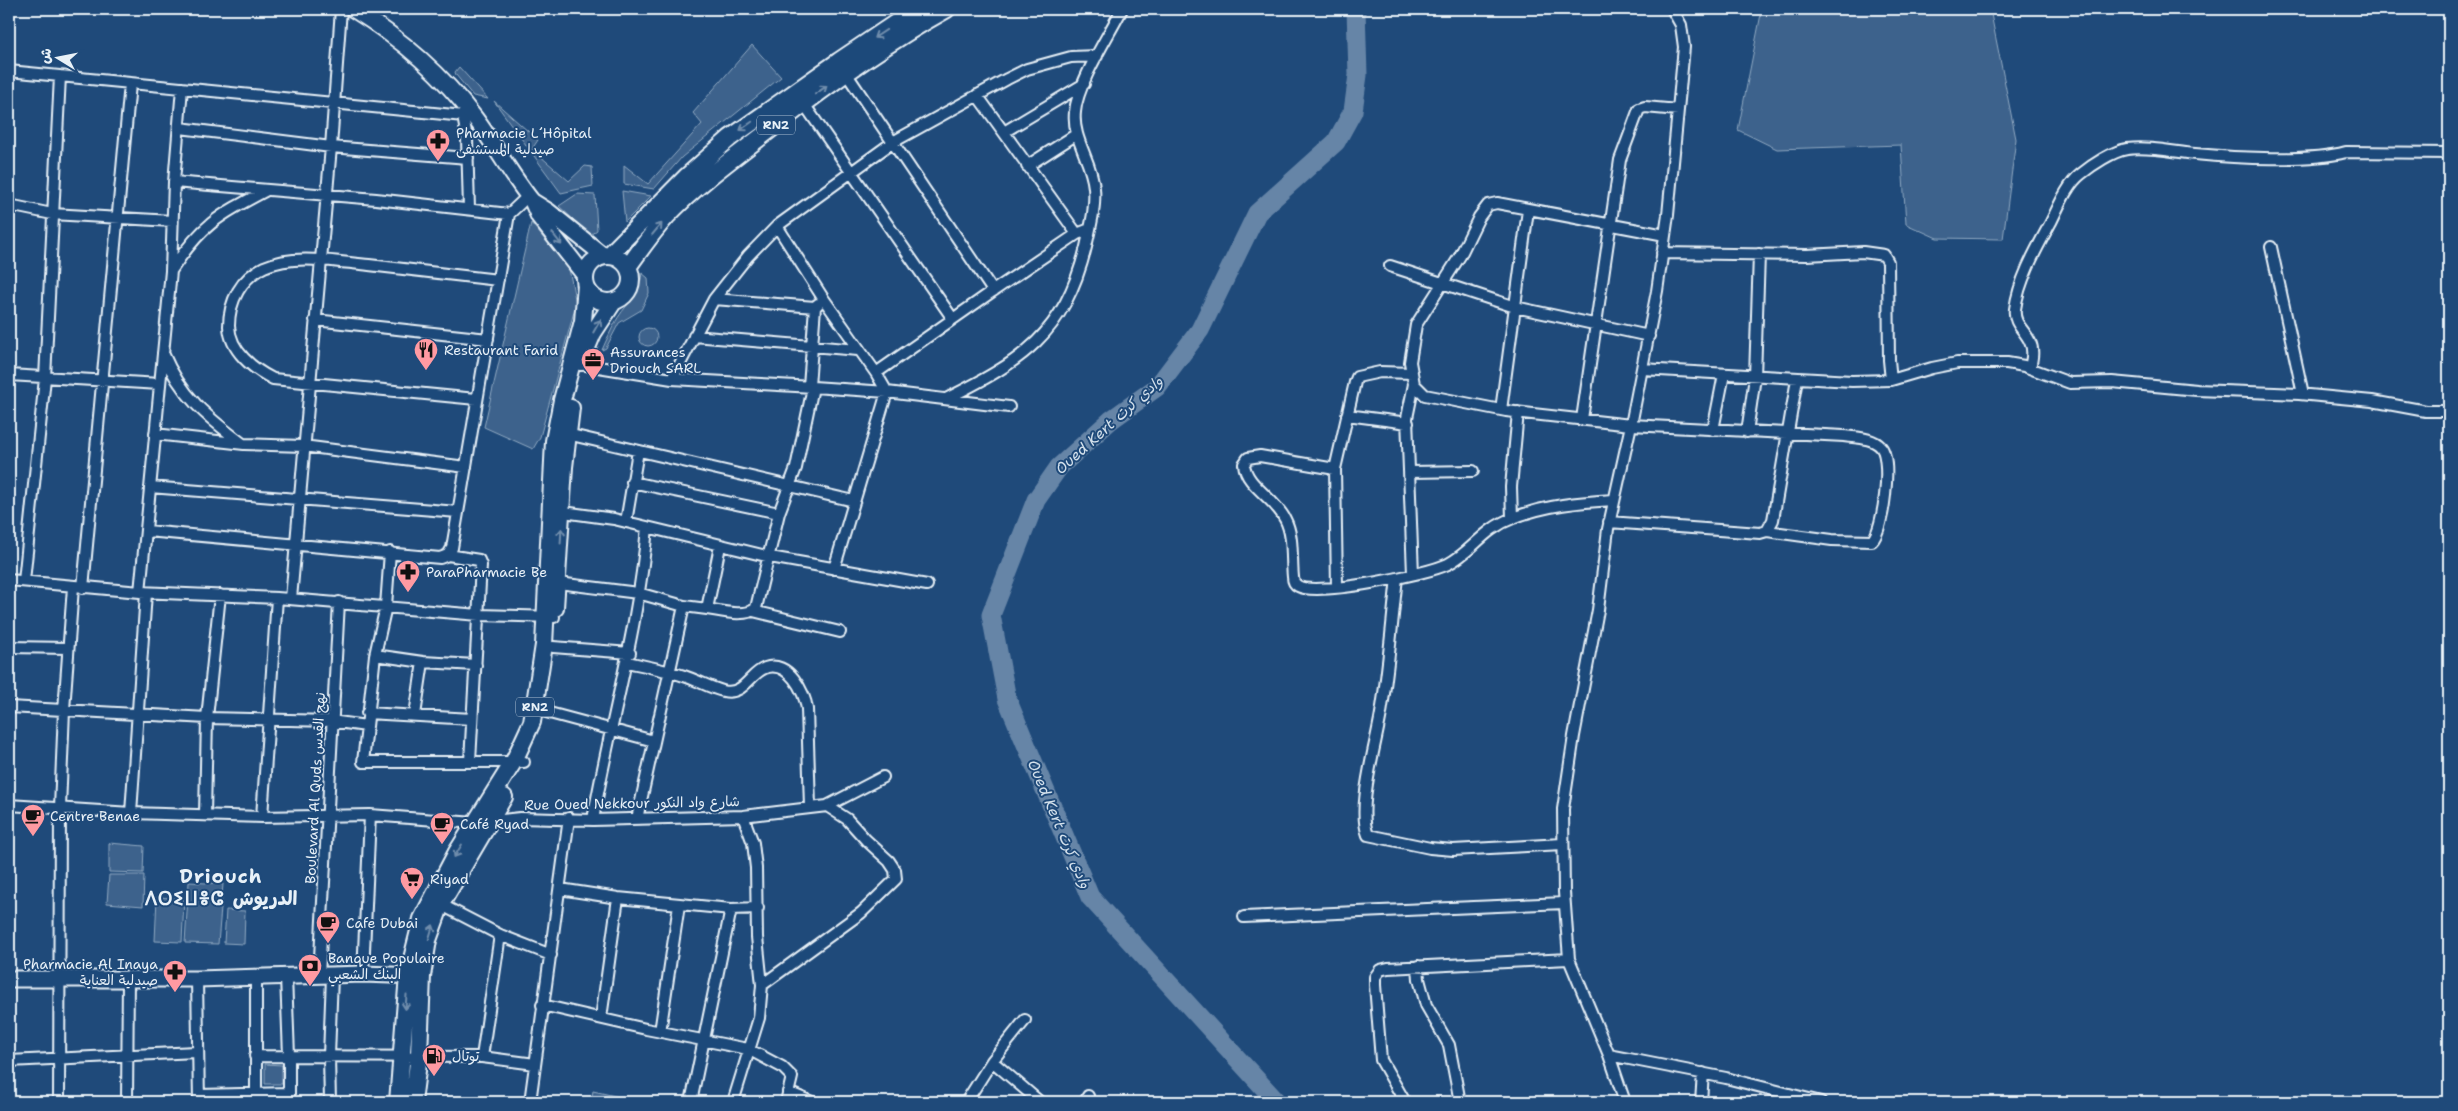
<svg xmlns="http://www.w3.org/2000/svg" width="2458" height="1111" viewBox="0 0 2458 1111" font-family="'Shantell Sans','Playpen Sans Arabic','Noto Sans Tifinagh',sans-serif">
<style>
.green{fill:#3c628c;stroke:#92aac2}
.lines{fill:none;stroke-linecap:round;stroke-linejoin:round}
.river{stroke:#6685a7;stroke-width:19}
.street-casing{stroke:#e8f1f8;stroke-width:14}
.secondary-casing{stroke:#e8f1f8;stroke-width:19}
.primary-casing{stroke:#e8f1f8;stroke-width:20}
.street{stroke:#1f4a7a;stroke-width:10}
.secondary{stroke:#1f4a7a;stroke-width:15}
.primary{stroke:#1f4a7a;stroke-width:16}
.oneway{stroke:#6f8dac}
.labels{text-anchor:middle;stroke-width:4;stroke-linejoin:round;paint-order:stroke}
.shield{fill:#1f4a7a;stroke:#acbfd2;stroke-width:1}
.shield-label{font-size:12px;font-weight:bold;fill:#e8f1f8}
.poi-label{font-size:14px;fill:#e8f1f8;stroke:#1f4a7a;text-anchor:start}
.street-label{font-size:14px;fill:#e8f1f8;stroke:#1f4a7a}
.water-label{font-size:15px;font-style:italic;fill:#d4e1ec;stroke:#1f4a7a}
.district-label{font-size:19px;font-weight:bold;letter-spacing:1px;fill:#e8f1f8;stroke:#1f4a7a}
</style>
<rect width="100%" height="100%" fill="#1f4a7a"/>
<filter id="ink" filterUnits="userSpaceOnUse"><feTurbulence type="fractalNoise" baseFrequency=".02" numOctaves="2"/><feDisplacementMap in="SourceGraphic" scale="10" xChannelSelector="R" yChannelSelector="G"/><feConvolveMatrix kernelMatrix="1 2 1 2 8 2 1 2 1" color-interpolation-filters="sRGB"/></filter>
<g filter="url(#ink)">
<path class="green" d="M1762,9H1990L2016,139L2003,239L1937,238L1906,224L1901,145L1777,149L1738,130Z
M752,45L781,77L682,157L654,189L624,184V165L648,184L702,124L693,113Z
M459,67L488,99L473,96L456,75L455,72Z
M494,101L538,140L532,149L569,181L585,166L592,167L593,186L561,193Z
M622,191L651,196L625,222Z
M577,194L595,195L597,230L590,235L559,206Z
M531,223L569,269L576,304L540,437L533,449L484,427Z
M642,273L648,278L649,293L641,310L619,323L606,348L602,350C606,341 611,330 616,321C627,302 639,297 642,273Z
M639 337a9 9 0 1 1 18 0a9 9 0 1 1-18 0Z
M109,843L144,846L143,873L109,872Z
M109,875H144L143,906L107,903Z
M189,882L223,884L218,944L185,943Z
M157,897L184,899L182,942L155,941Z
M226,910L245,911L244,944L224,943Z
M265,1064L282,1065V1084H265Z
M593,1091L642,1102H591Z"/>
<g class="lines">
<path class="river" d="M1277,1102L1090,897L1007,699L991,615L1036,500L1059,467L1111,420L1157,387L1200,330L1257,213L1336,142L1353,111L1358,75L1356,9"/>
<defs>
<path id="street" d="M9,71L474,117
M846,73L993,291L1077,234L1090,229
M977,95L1077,234
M804,104L953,319L876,373L887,392L834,569
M463,116L467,138L469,209
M180,128L331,147L468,158
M1004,132L1084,84
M1027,166L1077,134
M174,182L376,199L509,214
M9,205L52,214L172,221
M777,226L823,298L876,373
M1665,235L1497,203L1488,205L1479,217L1460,256L1416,325L1410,362L1414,384L1425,395L1506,411L1631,425L1844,436C1856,438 1872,437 1881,447C1892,460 1884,529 1872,541L1832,540L1767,531
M2271,247L2303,394
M1662,253L1807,255L1863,252L1884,255L1888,262L1889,360L1891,380
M1390,266L1515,307L1649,336
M171,271C201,225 218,216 265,191
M714,299L815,307
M953,319L993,291
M315,320L488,339
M694,336L858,350
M163,353C181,396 207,417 243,444
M580,364L672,379L813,387
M2030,368C2032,359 2034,350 2030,342C2025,330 2013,324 2015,309C2019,279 2037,248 2051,222C2059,206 2067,185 2081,174C2092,165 2113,151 2127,149C2149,146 2174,152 2195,154C2234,158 2310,162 2346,152L2449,153
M1642,369L1852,381L1891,380L1932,368L1957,363H2007L2024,366L2070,383L2112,382L2197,390L2299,394L2372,401L2426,411H2449
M9,375L160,384
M672,379L714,299L748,256L777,226L893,142L1007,79L1027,69L1071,57L1097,56
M809,386L815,307L818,304
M476,399L273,379C253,369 230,351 229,326C229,301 241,278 264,267C295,253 336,262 369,265C412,270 455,275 498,280
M946,399C1022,361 1064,335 1086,247C1090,228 1096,208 1094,188C1092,161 1072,139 1075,112C1077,84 1109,35 1122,9
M1501,410L1528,210
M1347,415L1408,423
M1582,419L1620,160L1639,109L1645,107L1678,110
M1713,430L1724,374
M1747,432L1755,377L1759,254
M155,434L244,444L303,446L466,467
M567,434L854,501
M1335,469L1260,456L1248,458L1244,464C1246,486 1274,497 1285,519C1294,536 1291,558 1293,577C1293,581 1294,584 1298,586C1316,597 1428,574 1448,564C1473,551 1483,529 1513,518C1546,505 1579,502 1614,500
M1410,472L1473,471
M632,482L779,513
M150,487L458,512
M556,511L614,519L770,557L927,585
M1512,518L1511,487L1518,412
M626,522L638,451
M1609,522L1760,533L1767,531L1773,520L1797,379
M147,531L440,558L448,555L452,548L509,214L528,196
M390,552L386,606L375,655L363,762H524
M448,555L479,560L481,565L470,761
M1413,574L1407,418L1414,384
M1397,578C1392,621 1389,664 1382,707C1378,739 1356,806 1368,835L1430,848L1453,850L1562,844
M9,580L140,592L277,598L479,615L554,617
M24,581L45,378L60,76
M558,583L638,593L684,606L707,609L720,546
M1337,587L1335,469L1355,382L1357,377L1380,372L1412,373
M83,588L130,84
M140,592L171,271L174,182L182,88
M291,599L331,147L341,9
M707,609C721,611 746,618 756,608L779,513L796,468L813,387L887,392L1009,407
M753,611L840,632
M9,647L68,648
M553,647L630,653
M375,655L423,662L415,715
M423,662L476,665
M627,662C646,666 665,670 684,676C697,680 710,688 723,691C744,696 749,674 765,668C788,659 805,692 807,709L810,807
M9,707L207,718L331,721L366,726
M542,711L654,741
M367,713L472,719
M9,805L131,813L262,817L370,815L475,823L520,818L593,820L743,816L827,806L847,819L866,840L889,861L895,870L896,879L861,913L762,985
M827,806L883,777
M131,813L146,593
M205,815L207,718L220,595
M262,817L277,598
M637,819L684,606
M593,820C610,722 639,626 647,527
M560,889L618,898L731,909
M436,902L500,935L551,955
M1244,917L1564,903
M1418,966L1419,979L1426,1005L1449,1045L1460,1102
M363,974L370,815
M286,976L289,1056V1102
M319,976L339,602
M197,979L199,1102
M542,1005L646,1029L748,1049L782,1067L792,1077L786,1102
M601,1018L618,898
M660,1032L679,905
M1609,1055L1726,1078L1821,1102
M255,1056L482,1057L535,1064
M482,1057L500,935
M9,1061L196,1052
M992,1061L1040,1102
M788,1092L812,1102
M256,1093V977
M199,1095L289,1093
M59,1102L60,808L64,710L73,587
M127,1102L128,978
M330,1102L329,1056L332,976
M530,1102L569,818
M691,1102L731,909L758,908
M733,1102L759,1018L762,985L757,937L756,868L753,843L743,816
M966,1102L992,1061L1025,1020
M1085,1102L1088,1096
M1405,1102L1381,1060L1375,985V977L1380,970L1388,968L1569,959
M1625,1102L1609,1055L1569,959L1564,892L1563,809L1574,736L1598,610L1608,529L1631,425L1657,291L1668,215L1684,47L1681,25L1672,9
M1701,1102L1703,1073"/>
<path id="secondary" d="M353,9C400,38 442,74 475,118C495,145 511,175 532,201L539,217L585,276
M532,201L548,211L604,256
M9,979H197L363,974L418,976"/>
<path id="primary" d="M608,256L686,177L730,138L839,61L903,18L922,9
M585 279a23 23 0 1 1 46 0a23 23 0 1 1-46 0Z
M628,267C640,250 653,232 667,216C699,182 738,155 775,126C830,83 886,43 947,9
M581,362L593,333L614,301
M555,608L564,467L571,408
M398,1102L408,975L422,919L457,852L514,761L532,722L544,645L554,441L562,400L583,321L586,285
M413,1102L419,1055L422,976L428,940L441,904L504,797"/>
</defs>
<use href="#street" class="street-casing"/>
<use href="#secondary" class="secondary-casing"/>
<use href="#primary" class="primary-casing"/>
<use href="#street" class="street"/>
<use href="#secondary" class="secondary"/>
<use href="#primary" class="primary"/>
</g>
<defs><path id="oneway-shaft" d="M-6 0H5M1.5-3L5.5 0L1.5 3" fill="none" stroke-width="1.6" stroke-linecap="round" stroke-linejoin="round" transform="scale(1.25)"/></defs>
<g class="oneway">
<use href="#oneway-shaft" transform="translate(880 34) rotate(146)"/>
<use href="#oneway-shaft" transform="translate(821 90) rotate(-36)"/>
<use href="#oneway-shaft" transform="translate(746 126) rotate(145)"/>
<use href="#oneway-shaft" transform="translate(657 229) rotate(-50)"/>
<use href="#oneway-shaft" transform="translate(557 239) rotate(52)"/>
<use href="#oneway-shaft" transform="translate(597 326) rotate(-60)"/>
<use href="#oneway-shaft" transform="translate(561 536) rotate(-87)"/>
<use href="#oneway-shaft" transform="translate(458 851) rotate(121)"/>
<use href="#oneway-shaft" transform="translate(431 932) rotate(-73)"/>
<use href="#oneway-shaft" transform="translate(406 1002) rotate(94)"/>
</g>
</g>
<defs>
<symbol id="pharmacy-pin" viewBox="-11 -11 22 30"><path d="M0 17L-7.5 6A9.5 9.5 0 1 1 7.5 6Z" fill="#ff9aa2" stroke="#1f4a7a"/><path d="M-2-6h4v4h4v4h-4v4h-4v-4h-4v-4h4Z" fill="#111"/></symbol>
<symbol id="restaurant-pin" viewBox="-11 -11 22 30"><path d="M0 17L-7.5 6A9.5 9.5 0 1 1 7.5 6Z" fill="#ff9aa2" stroke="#1f4a7a"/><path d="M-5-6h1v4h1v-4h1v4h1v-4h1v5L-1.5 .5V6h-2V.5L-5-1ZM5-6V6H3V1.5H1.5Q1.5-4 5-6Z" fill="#111"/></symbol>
<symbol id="office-pin" viewBox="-11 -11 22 30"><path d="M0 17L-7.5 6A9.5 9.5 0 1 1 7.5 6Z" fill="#ff9aa2" stroke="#1f4a7a"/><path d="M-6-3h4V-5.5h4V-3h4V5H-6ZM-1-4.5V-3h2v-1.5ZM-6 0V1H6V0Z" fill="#111"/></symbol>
<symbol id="cafe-pin" viewBox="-11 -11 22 30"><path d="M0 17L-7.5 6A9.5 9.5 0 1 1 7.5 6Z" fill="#ff9aa2" stroke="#1f4a7a"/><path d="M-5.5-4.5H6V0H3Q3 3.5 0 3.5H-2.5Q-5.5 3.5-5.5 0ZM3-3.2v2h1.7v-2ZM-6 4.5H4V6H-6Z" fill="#111"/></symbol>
<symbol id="supermarket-pin" viewBox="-11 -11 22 30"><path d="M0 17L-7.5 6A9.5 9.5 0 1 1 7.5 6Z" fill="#ff9aa2" stroke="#1f4a7a"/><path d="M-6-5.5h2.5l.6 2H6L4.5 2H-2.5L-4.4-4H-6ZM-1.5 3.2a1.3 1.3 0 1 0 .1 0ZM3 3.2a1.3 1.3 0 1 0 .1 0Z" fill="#111"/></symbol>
<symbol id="bank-pin" viewBox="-11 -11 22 30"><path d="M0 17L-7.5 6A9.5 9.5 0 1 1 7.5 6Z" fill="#ff9aa2" stroke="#1f4a7a"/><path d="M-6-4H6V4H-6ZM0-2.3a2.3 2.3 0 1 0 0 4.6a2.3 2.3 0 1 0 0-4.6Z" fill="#111"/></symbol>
<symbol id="fuel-pin" viewBox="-11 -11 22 30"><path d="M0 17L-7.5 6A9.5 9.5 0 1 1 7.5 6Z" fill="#ff9aa2" stroke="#1f4a7a"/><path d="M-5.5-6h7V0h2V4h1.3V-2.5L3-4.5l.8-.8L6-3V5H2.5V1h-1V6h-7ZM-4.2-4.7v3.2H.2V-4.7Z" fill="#111"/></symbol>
</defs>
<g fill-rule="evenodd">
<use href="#pharmacy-pin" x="424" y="127" width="28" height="38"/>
<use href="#restaurant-pin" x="412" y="336" width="28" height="38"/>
<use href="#office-pin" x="579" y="346" width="28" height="38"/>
<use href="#pharmacy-pin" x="394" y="558" width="28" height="38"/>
<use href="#cafe-pin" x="19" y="802" width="28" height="38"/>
<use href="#cafe-pin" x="428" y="810" width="28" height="38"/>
<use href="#supermarket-pin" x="398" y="865" width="28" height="38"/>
<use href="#cafe-pin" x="314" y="909" width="28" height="38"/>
<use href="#bank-pin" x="296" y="952" width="28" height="38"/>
<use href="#pharmacy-pin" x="161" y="958" width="28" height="38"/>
<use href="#fuel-pin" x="420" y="1042" width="28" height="38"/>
</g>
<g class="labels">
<g class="shield">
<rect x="757" y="115.5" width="38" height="19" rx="4"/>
<rect x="516" y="697.5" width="38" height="19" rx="4"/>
</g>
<g class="shield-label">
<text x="776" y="129">RN2</text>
<text x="535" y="711">RN2</text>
</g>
<g class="poi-label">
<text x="456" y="138">Pharmacie L´Hôpital<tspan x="456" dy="16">صيدلية المستشفى</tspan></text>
<text x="444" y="355">Restaurant Farid</text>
<text x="610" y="357">Assurances<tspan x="610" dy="16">Driouch SARL</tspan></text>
<text x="426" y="577">ParaPharmacie Be</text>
<text x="50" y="821">Centre Benae</text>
<text x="460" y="829">Café Ryad</text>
<text x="430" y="884">Riyad</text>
<text x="346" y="928">Cafe Dubai</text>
<text x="328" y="963">Banque Populaire<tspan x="328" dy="16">البنك الشعبي</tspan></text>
<text x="158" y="969" text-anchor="end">Pharmacie Al Inaya<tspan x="158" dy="16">صيدلية العناية</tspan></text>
<text x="452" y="1061">توتال</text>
</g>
<g class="street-label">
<text transform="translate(315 788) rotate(-87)" y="5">Boulevard Al Quds نهج القدس</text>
<text transform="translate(632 803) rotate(-1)" y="5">Rue Oued Nekkour شارع واد النکور</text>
</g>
<g class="water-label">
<text transform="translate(1109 425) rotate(-42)" y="5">Oued Kert وادي كرت</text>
<text transform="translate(1059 824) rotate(67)" y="5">Oued Kert وادي كرت</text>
</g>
<g class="district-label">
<text x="221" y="883">Driouch<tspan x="221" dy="22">ⴷⵔⵉⵡⴻⵛ الدريوش</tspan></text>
</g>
</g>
<rect width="2458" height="1111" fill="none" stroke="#1f4a7a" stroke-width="30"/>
<rect x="15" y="15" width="2428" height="1081" fill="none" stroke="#e8f1f8" stroke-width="2" filter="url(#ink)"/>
<g transform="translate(58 58) rotate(280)" stroke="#1f4a7a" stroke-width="4" paint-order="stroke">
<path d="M0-4L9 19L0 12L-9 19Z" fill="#e8f1f8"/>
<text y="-8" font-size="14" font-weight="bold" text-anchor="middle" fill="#e8f1f8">ش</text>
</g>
</svg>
